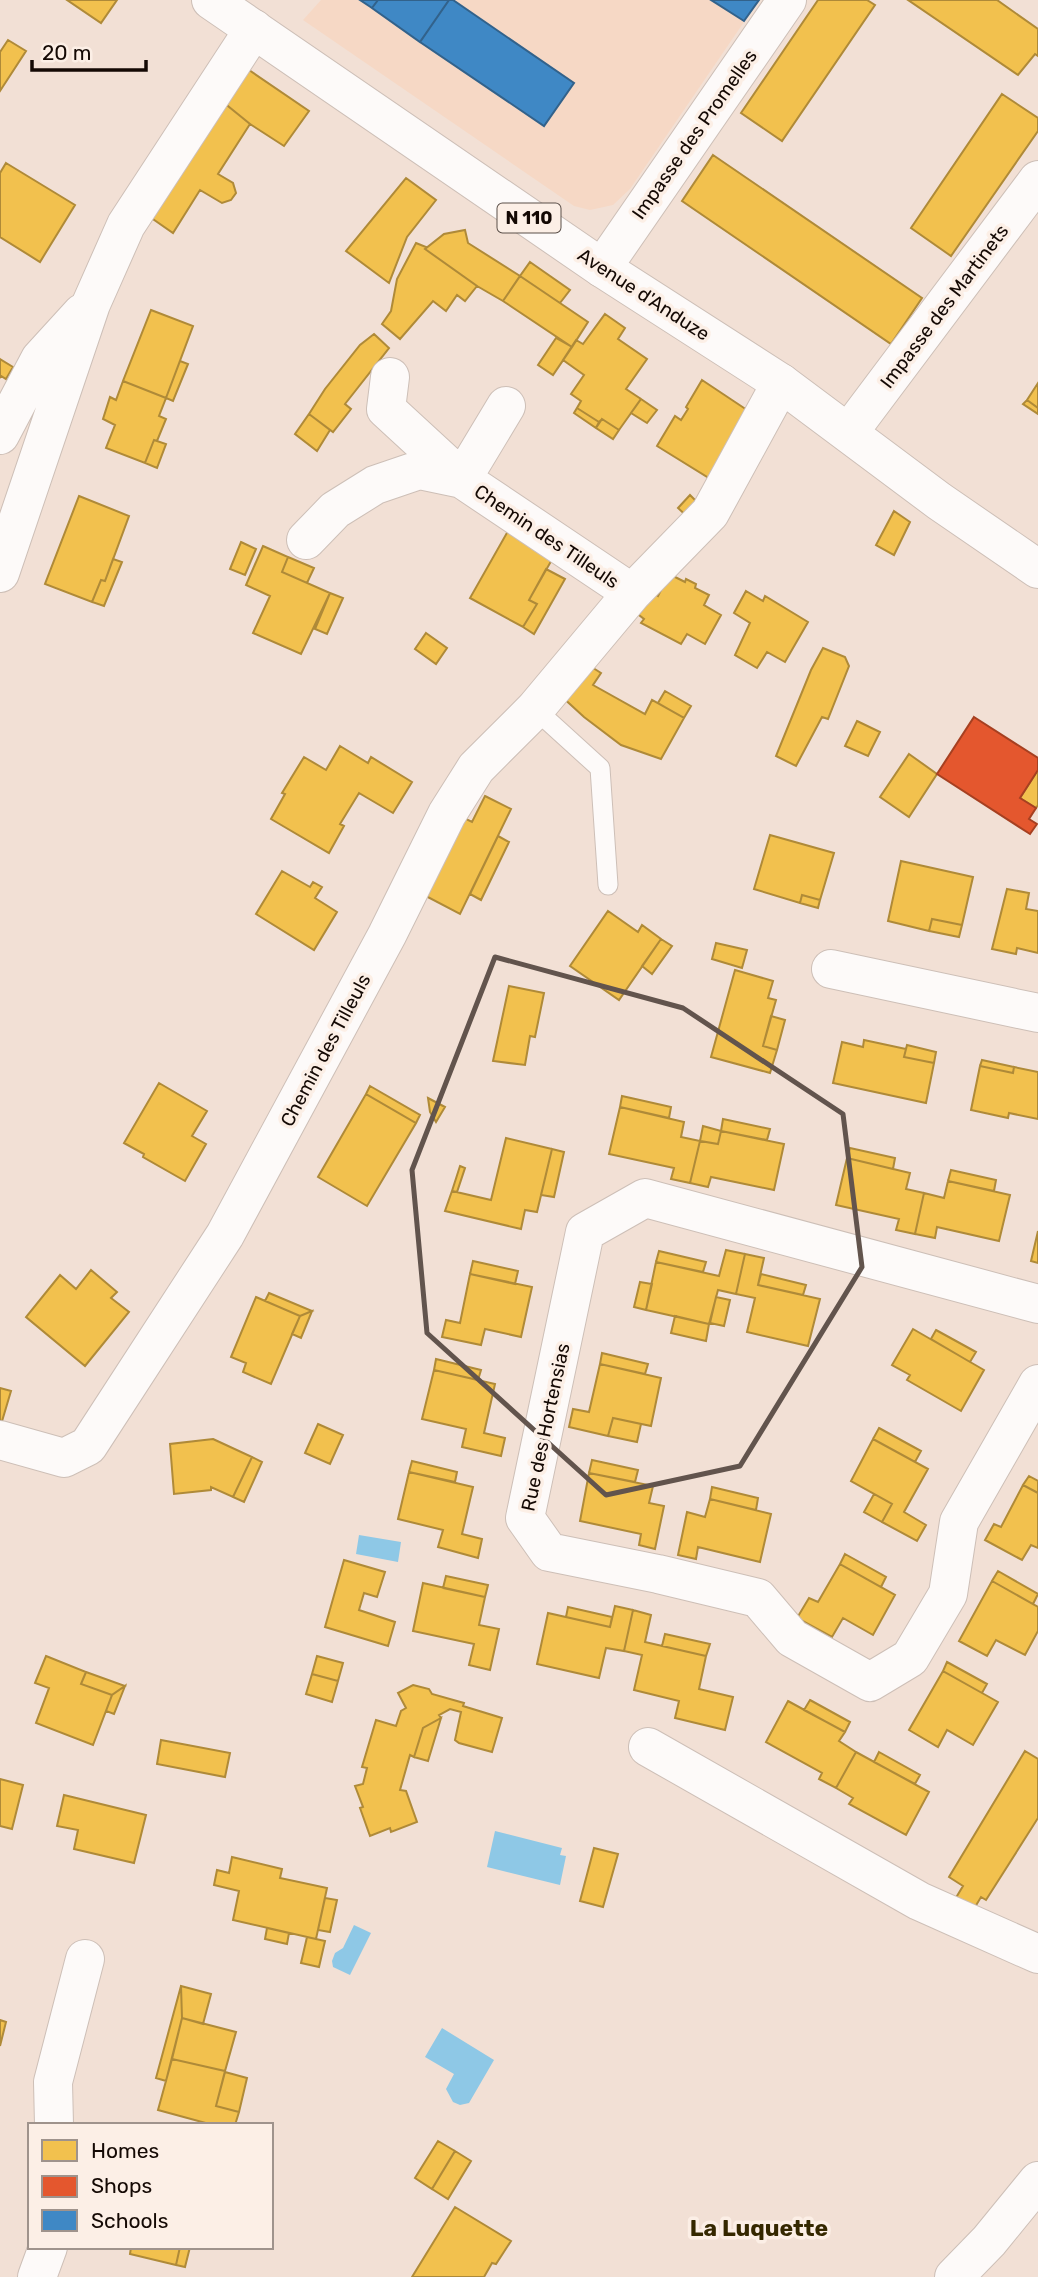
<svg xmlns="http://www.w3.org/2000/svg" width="1038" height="2277" viewBox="0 0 1038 2277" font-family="Rubik,sans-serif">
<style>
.built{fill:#f6d8c5}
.water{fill:#8ec8e6}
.homes{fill:#f2c14e;stroke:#af8a38;stroke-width:2}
.shops{fill:#e4572e;stroke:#a64021;stroke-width:2}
.schools{fill:#3f88c5;stroke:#32628b;stroke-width:2}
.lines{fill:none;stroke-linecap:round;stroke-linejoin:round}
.service-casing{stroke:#cdbfb7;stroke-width:21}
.minor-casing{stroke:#cdbfb7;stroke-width:40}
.tertiary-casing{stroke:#cdbfb7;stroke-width:40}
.primary-casing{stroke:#cdbfb7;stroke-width:40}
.service{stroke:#fdfaf9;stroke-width:19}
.minor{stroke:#fdfaf9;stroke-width:38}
.tertiary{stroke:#fdfaf9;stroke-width:38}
.primary{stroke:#fdfaf9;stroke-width:38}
.marked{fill:none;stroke:#62544d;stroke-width:5;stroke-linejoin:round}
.labels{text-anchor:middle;stroke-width:7;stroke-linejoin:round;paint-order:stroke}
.shield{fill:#fcefe6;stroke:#5a4e48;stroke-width:2}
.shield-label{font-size:18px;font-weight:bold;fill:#140904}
.street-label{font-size:19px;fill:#140904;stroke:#fcefe6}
.quarter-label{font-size:23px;font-weight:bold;fill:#352800;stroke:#fcefe6}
</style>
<rect width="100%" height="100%" fill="#f2e0d5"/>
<path class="built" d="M321,0H759L630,189L613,205L590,210L574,206L303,20Z"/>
<path class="water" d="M359,1535L401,1542L398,1562L356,1554Z
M495,1831L562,1848L560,1855L566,1856L560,1885L487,1867Z
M354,1925L371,1933L350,1975L333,1967L332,1961L335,1953L343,1948Z
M442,2028L494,2060L469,2103L460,2105L453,2102L446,2089L454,2074L425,2057Z"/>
<path class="homes" d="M67,0H117L101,23Z
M818,0H867L875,5L782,141L741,113Z
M908,0H997L1038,29V56L1035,54L1018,75Z
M8,40L26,51L0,91V52Z
M246,68L309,111L284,146L250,124L223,102Z
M1002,94L1038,118V131L951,256L911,228Z
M223,102L250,124L218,174L233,183L236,193L231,200L222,203L200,190L173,233L150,217Z
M713,155L922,298L891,344L682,201Z
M6,163L75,205L40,262L0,237V173Z
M406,178L436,200L407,237L389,283L346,251Z
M465,230L468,243L520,276L503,301L477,286L425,249L444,234Z
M416,243L426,247L425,249L477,286L465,301L457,295L446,311L433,301L400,339L382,324L391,311L397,279Z
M530,262L570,290L560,303L520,276Z
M520,276L588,322L572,347L503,301Z
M151,310L193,326L166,398L123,381Z
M605,314L625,328L618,339L647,359L626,389L641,399L619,430L602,419L599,422L577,408L581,401L571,394L584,375L563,360L576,340L583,344Z
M374,334L389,348L345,404L351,409L333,432L309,414L325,389L360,345Z
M556,338L572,347L553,375L538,365Z
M0,359L13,367L6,379L1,376L0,378Z
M180,361L188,364L173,401L166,398Z
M702,380L756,416L717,483L657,446L675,416L681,420L688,409L686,407Z
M123,381L166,398L159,416L166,419L157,441L154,440L145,463L106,448L115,425L103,419L110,397L116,400Z
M1038,383V408L1027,400Z
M641,399L657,410L647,423L631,413Z
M1027,400L1038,408V414L1023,404Z
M577,408L599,422L596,428L574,413Z
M309,414L330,430L317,451L295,434Z
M602,419L619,430L613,439L596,428Z
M154,440L166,444L157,468L145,463Z
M690,495L702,507L691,520L678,508Z
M79,496L129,516L105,581L101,580L92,602L45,584Z
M894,511L910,522L894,555L876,545Z
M512,524L558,549L529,600L537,604L523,627L470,598Z
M241,542L256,549L245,575L230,569Z
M263,546L288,557L282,572L330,593L301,654L253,633L270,596L246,585Z
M288,557L314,568L307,583L282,572Z
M113,559L122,562L104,606L92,602L101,580L105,581Z
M546,569L565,579L534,634L523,627L537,604L529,600Z
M669,574L685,582L686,579L696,584L695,588L709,595L704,605L721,615L705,644L687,634L681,644L641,623L644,619L630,608L646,588L658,596Z
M746,591L763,601L765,596L808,622L785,662L767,652L757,668L735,655L750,623L734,613Z
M330,593L343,598L327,634L315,629Z
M426,633L447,648L436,664L415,649Z
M823,648L845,657L849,666L828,719L822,717L796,766L776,756L811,670Z
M582,661L601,673L593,685L645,714L652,700L684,718L661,759L621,745L584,717L559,694Z
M665,691L691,706L684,718L658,703Z
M857,721L880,732L868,756L845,746Z
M340,746L368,763L371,757L412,782L393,813L359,793L340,824L344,826L329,853L271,819L285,794L282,793L304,757L326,770Z
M909,754L937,774L909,817L880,797Z
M1038,770V805L1036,808L1020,798Z
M485,796L511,809L460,914L422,894L460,816L472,822Z
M770,835L834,853L820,900L802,895L800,903L754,889Z
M498,836L509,842L481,900L470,894Z
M901,861L973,877L962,925L932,919L929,931L888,921Z
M282,871L310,887L313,882L322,887L315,898L337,912L314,950L256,914Z
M1007,889L1029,893L1026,909L1038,911V953L1017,948L1016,954L992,949Z
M802,895L820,900L818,908L800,903Z
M608,911L638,932L642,925L661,939L619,1000L570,966Z
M932,919L962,925L959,937L929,931Z
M661,939L672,946L652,974L642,966Z
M716,943L747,950L742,968L712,959Z
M735,970L773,981L768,998L776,1000L763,1046L777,1050L770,1073L711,1057Z
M509,986L544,993L535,1037L530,1036L525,1065L493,1061Z
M771,1016L785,1020L777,1050L763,1046Z
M864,1040L906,1049L904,1057L934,1063L926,1103L833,1083L842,1042L863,1047Z
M907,1045L936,1052L934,1063L904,1057Z
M982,1060L1014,1067L1013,1073L980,1066Z
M980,1066L1013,1073L1014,1067L1038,1072V1119L1009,1113L1008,1118L971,1110Z
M159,1083L207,1111L192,1136L206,1144L185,1181L143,1157L144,1154L124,1143Z
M370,1086L420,1115L416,1123L366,1094Z
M366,1094L416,1123L367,1206L318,1177Z
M622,1096L671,1107L669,1118L620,1107Z
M428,1098L445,1107L436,1122L430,1112Z
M620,1107L684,1122L681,1137L700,1141L690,1183L671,1179L674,1168L609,1154Z
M723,1119L770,1129L767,1140L721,1131Z
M703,1126L721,1131L718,1144L700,1141Z
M721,1131L784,1144L774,1190L711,1177L708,1187L690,1183L700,1141L718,1144Z
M506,1138L552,1149L537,1212L525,1210L521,1229L445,1211L452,1191L491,1200Z
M850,1148L895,1158L893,1169L847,1158Z
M552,1149L564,1152L554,1197L541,1195Z
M847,1158L910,1173L906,1189L924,1193L915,1234L896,1230L899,1219L836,1205Z
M460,1166L465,1168L457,1192L452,1191Z
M951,1170L996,1180L994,1191L948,1181Z
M948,1181L1010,1195L999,1241L937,1227L935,1238L915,1234L924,1193L944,1198Z
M1038,1231V1263L1031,1261Z
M726,1250L745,1254L736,1294L718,1290L709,1324L646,1310L656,1262L719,1276Z
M659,1251L706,1262L703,1272L656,1262Z
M745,1254L764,1258L758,1285L820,1299L808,1346L747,1332L755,1298L736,1294Z
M473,1261L518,1271L515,1284L470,1274Z
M91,1270L117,1292L111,1298L129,1312L85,1366L26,1317L60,1275L76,1289Z
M470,1274L532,1287L521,1337L485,1329L481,1345L442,1337L446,1320L460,1323Z
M761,1274L806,1285L803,1295L758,1285Z
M640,1282L652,1284L646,1310L634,1307Z
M269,1293L312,1311L300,1316L265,1301Z
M256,1297L300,1316L271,1384L243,1372L246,1363L231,1357Z
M716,1297L730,1300L724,1326L710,1323Z
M312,1311L301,1338L292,1334L300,1316Z
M675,1316L709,1324L706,1341L671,1333Z
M913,1329L984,1370L961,1411L907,1380L910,1375L892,1365Z
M936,1330L976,1352L970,1362L931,1339Z
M602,1353L648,1364L645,1374L600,1364Z
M436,1359L481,1370L478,1380L434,1370Z
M600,1364L661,1378L651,1426L613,1418L608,1436L569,1427L573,1409L589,1412Z
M434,1370L495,1384L484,1433L505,1438L501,1456L462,1447L466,1429L422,1419Z
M0,1388L11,1391L0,1428Z
M613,1418L641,1424L637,1442L608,1436Z
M318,1424L343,1435L330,1464L305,1453Z
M879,1428L921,1451L915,1462L873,1439Z
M213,1439L252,1457L233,1497L211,1487V1490L174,1494L170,1444Z
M873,1439L928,1469L904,1512L926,1525L917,1541L882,1522L892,1504L851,1481Z
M252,1457L262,1462L244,1502L233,1497Z
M592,1460L638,1470L635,1482L589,1473Z
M412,1461L457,1472L455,1482L409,1472Z
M409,1472L473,1487L462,1534L482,1539L478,1558L438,1547L443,1530L398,1519Z
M589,1473L653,1486L649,1503L664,1506L655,1549L639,1545L641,1534L580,1521Z
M1029,1476L1038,1481V1493L1023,1485Z
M1023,1485L1038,1493V1548L1031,1545L1022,1560L985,1540L994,1524L1001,1527Z
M712,1487L758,1498L756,1510L710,1499Z
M874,1494L892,1504L882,1522L864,1512Z
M710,1499L771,1514L760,1562L698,1547L696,1559L678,1555L687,1512L705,1517Z
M845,1554L886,1577L881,1587L840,1564Z
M344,1560L385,1572L377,1597L364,1593L359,1610L395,1622L388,1646L325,1627Z
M840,1564L895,1595L873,1635L843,1618L832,1637L797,1618L809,1598L818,1602Z
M998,1571L1038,1594L1033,1604L992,1581Z
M446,1576L488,1585L485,1597L443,1588Z
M992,1581L1038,1607V1631L1025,1655L996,1640L987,1656L959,1641Z
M423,1583L485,1597L479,1625L499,1629L490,1670L469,1665L474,1644L413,1631Z
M615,1606L633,1610L624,1651L606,1648L599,1678L537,1664L548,1613L610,1627Z
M568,1607L612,1617L610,1627L566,1617Z
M633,1610L651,1615L645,1642L706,1656L699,1689L733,1697L725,1730L675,1718L679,1701L634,1690L642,1655L624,1651Z
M665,1634L710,1644L706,1656L662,1646Z
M46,1656L86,1672L81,1684L112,1695L93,1745L36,1723L49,1688L35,1683Z
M317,1656L343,1663L338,1681L312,1674Z
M947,1662L987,1684L982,1693L943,1671Z
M943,1671L998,1702L973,1745L947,1730L938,1747L909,1730Z
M86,1672L125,1686L112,1695L81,1684Z
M312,1674L338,1681L332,1702L306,1694Z
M413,1685L429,1689L432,1694L464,1703L463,1706L502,1718L492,1752L459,1743L455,1740L461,1712L450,1709L439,1715L441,1718L423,1728L414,1757L410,1755L400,1790L406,1791L417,1822L391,1832L390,1828L370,1836L360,1808L363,1807L355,1786L363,1784L367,1768L362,1767L376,1720L396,1726L401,1711L406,1708L398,1693Z
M125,1686L114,1714L106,1711L112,1695Z
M810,1700L850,1722L845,1732L804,1710Z
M788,1701L845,1732L839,1741L856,1752L836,1788L819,1779L822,1773L766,1742Z
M441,1718L428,1761L414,1757L423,1728Z
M161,1740L230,1753L225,1777L157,1764Z
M1025,1751L1038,1759V1818L986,1900L981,1897L972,1912L954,1901L963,1886L949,1877Z
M856,1752L929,1792L906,1835L849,1804L853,1798L836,1788Z
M879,1752L920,1775L915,1784L874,1762Z
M0,1779L23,1785L12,1829L0,1826Z
M64,1795L146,1815L134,1863L74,1849L78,1830L57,1826Z
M594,1848L618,1854L603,1907L580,1901Z
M232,1857L282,1869L280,1878L327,1888L316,1939L233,1920L239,1891L214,1885L217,1870L229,1873Z
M325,1898L337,1900L330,1932L318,1930Z
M267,1928L289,1933L287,1944L265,1939Z
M307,1937L325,1941L319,1967L301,1963Z
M181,1986L211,1994L203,2024L182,2018Z
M181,1986L182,2018L166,2081L156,2078Z
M182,2018L236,2032L225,2071L172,2059Z
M0,2020L6,2022L0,2046Z
M172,2059L225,2071L216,2106L239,2112L235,2125H213L158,2110Z
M225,2072L247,2078L239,2112L216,2106Z
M438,2141L455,2151L432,2189L415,2178Z
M455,2151L471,2161L448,2199L432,2189Z
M455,2207L511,2241L496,2264L492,2263L484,2277H412Z
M131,2247H180L176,2265L130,2254Z
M180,2247H190L185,2267L176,2265Z"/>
<path class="shops" d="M974,717L1038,758V770L1020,798L1036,808L1029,819L1037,824L1030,834L937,774Z"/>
<path class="schools" d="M360,0H378L372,8Z
M378,0H449L420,42L372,8Z
M449,0H453L574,83L544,126L420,42Z
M711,0H759L744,21Z"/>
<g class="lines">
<defs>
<path id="service" d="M535,709L600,768L608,885"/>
<path id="minor" d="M602,268L787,0
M390,377L386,409L462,479L632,593
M849,432L1038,180
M0,435L40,359L82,313
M306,540L335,510L375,485L419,470L462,479L506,406
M0,573L91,304L126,225L254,29
M831,969L1038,1013
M1038,1304L645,1198L585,1232L525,1518L549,1552L658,1574L758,1598L792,1638L870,1682L910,1658L948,1594L959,1522L1038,1384
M0,1440L64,1458L88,1446L225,1235L387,935L447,814L476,768L535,709L632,593L710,513L781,383
M648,1747L919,1901L1038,1954
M54,2125L53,2082L85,1959
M37,2277L48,2247"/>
<path id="tertiary" d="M954,2277L989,2241L1038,2181"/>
<path id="primary" d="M211,0L602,268L781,383L939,501L1038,569"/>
</defs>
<use href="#service" class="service-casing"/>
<use href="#minor" class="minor-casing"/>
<use href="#tertiary" class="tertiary-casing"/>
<use href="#primary" class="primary-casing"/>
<use href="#service" class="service"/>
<use href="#minor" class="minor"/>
<use href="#tertiary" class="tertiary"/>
<use href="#primary" class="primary"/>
</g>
<path class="marked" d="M495,957L683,1008L843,1114L862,1267L740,1466L606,1495L427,1333L412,1170Z"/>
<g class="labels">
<rect class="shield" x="497.5" y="203.5" width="63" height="29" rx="5"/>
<g class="shield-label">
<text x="529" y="224">N 110</text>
</g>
<g class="street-label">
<text transform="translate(694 134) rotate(-55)" y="7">Impasse des Promelles</text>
<text transform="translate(644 294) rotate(33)" y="7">Avenue d'Anduze</text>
<text transform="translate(944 306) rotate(-53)" y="7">Impasse des Martinets</text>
<text transform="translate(547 536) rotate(34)" y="7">Chemin des Tilleuls</text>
<text transform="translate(325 1050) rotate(-62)" y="7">Chemin des Tilleuls</text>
<text transform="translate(545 1427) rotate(-78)" y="7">Rue des Hortensias</text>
</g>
<g class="quarter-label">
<text x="759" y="2236">La Luquette</text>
</g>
</g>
<rect x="28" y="2123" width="245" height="126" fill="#fcefe6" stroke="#9f938c" stroke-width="2"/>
<rect x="42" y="2140" width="35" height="21" fill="#f2c14e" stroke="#9f938c" stroke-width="2"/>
<text x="91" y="2158" font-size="21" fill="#140904">Homes</text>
<rect x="42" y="2176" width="35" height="21" fill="#e4572e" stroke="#9f938c" stroke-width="2"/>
<text x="91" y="2193" font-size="21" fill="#140904">Shops</text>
<rect x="42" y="2210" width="35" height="21" fill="#3f88c5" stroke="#9f938c" stroke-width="2"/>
<text x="91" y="2228" font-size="21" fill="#140904">Schools</text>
<path d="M32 60v10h114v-10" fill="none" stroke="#140904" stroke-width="3.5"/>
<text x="42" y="60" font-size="21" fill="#140904" stroke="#fcefe6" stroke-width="5" paint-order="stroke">20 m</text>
</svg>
